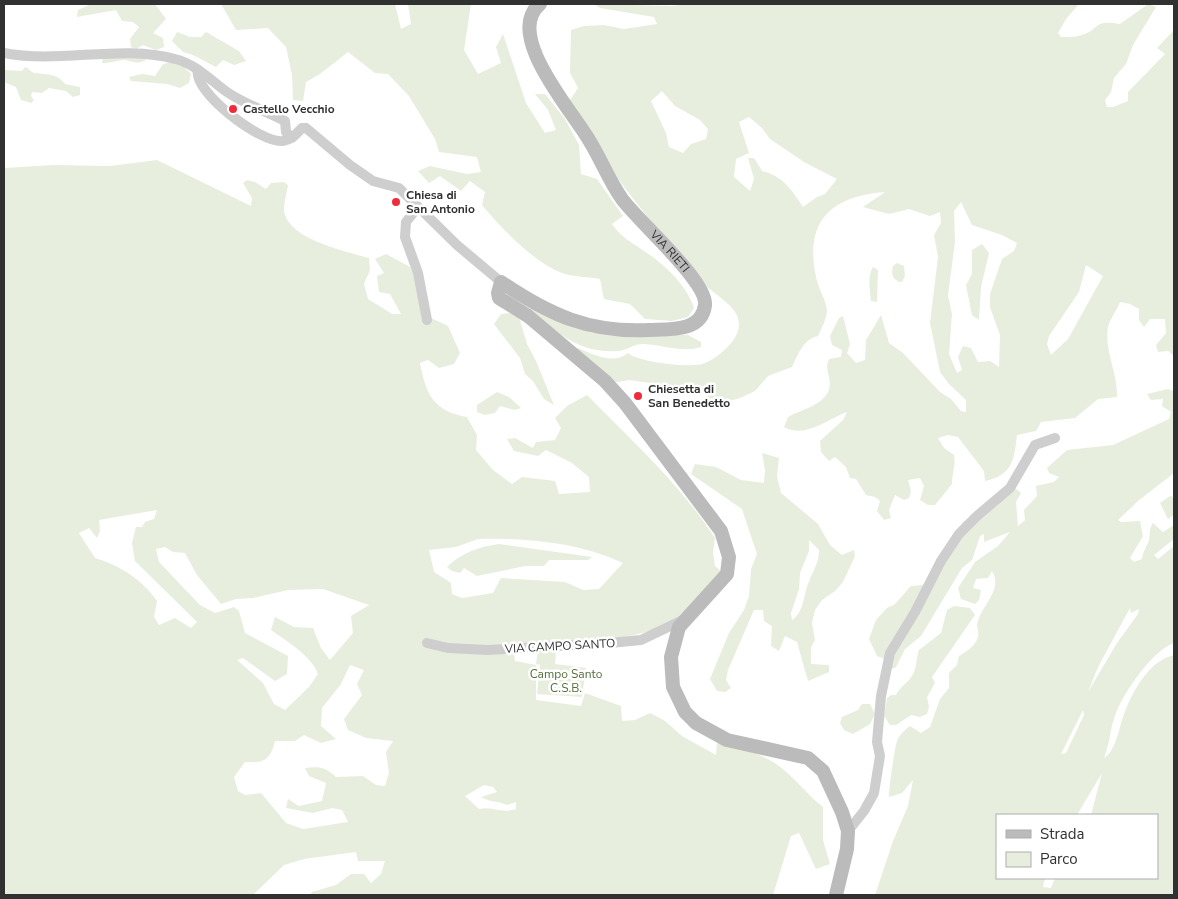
<svg xmlns="http://www.w3.org/2000/svg" width="1178" height="899" viewBox="0 0 1178 899" font-family="'Nunito Sans',sans-serif">
<style>
.green{fill:#e7eede;fill-rule:evenodd}
.lines{fill:none;stroke-linecap:round;stroke-linejoin:round}
.street{stroke:#cecece;stroke-width:10}
.secondary{stroke:#bbb;stroke-width:14}
.poi-dot{fill:#ef2c3b;stroke:#fff;stroke-width:2}
.labels{text-anchor:middle;stroke-width:5;stroke-linejoin:round;paint-order:stroke}
.poi-label{font-size:12px;font-weight:bold;fill:#313131;stroke:#fff;text-anchor:start}
.street-label{font-size:12px;fill:#313131;stroke:#fff}
.park-label{font-size:12px;fill:#546f3b;stroke:#fff}
</style>
<rect width="100%" height="100%" fill="#fff"/>
<path class="green" d="M91,4H155L166,19L153,33L163,38L164,47L156,50L143,45L136,49L131,47L130,39L139,27L133,22L122,21L116,10L77,17L78,10Z
M221,4H395L401,29L411,24L408,4H471L464,50L478,74L501,63L496,47L503,34L526,103L545,133L556,130L548,110L535,94H545L565,119L579,145L581,174L597,179L623,216L612,224C623,239 630,241 644,251C665,265 686,284 694,308L688,317L672,321L645,319L630,304L604,299L600,279C589,277 576,277 565,274C536,265 501,228 482,205L485,192L470,181L461,191L440,176L429,183L418,171L430,166L467,174L481,172L477,157L439,152L435,139L409,96L388,74L375,73L348,52L320,74L306,82L303,101L293,100L292,75L286,47L268,28L236,30Z
M594,4L672,6L687,4H1079L1066,19L1058,33L1061,37C1068,37 1075,37 1082,35C1100,30 1092,19 1120,24L1148,4L1156,7L1133,45L1126,64L1114,78L1111,92L1105,100L1107,107H1113L1128,101V92L1165,54L1157,48L1174,30V356L1168,351L1158,352L1156,345L1166,333L1165,319H1150L1144,327L1139,320V309L1130,304L1120,302C1117,310 1110,319 1108,327C1104,351 1118,373 1117,397L1098,399L1075,418L1041,422L1036,431L1017,435C1014,460 1013,475 985,481L984,471L958,437L948,435L938,438L944,448L954,455C956,465 952,473 952,484L935,505H928L920,500L924,486L920,478L908,480L911,491L909,498L904,500L895,495L889,510L891,518L884,520L877,511L880,501L875,497L866,495L856,479L850,478L846,467L835,457L829,461L821,452L820,441L843,420L847,412C828,419 804,439 784,427L788,417C802,409 830,404 830,383C829,373 825,369 829,359L841,357L842,350L832,345L830,336L839,318L843,316L850,344L847,353L856,363L865,360L866,340L881,315L889,343L903,353L940,392L951,399L961,411L966,412V400L949,384L940,372L930,323L938,257L934,235L941,223L940,212L930,216L909,209L889,214L863,207L885,192C831,196 804,221 816,277C818,288 826,300 827,310C827,319 821,329 818,336C803,339 798,355 792,367L768,376L755,391L740,398L719,404L709,399L706,392H679L660,389L657,384L629,380L618,382L608,381L575,350L578,348C594,355 614,365 628,353C637,362 693,369 705,363C718,358 739,340 739,325C740,306 712,294 701,281C653,226 612,173 571,113L570,100L578,88L570,73L571,30L584,26L604,25L624,29L657,24L654,17L600,8ZM662,91L675,106L700,120L708,129L706,139L691,144L683,153L669,147L666,133L651,101ZM749,117L762,128L770,139L804,162L837,179L825,194L817,197L803,207C792,190 783,176 762,171L754,158H748L754,179L750,191L734,177L736,159L749,153L739,122ZM961,202L972,225L1002,235L1017,243L1014,251L1002,259L990,294V307L1000,335L999,367L990,361L978,362L971,348L963,346L958,357L962,370L957,373L949,354L952,314L948,295L955,242L954,211ZM1086,265L1103,276L1068,339L1051,355L1047,344L1049,336L1079,292Z
M177,32L190,37H201L206,32L239,51L246,61L234,65L223,60L216,67L193,55L183,52L172,41Z
M139,54L146,60C134,66 133,60 122,60C115,61 110,63 102,63L103,57Z
M171,62L183,66L191,74L189,83L180,88L167,84L131,81L129,77L142,74L155,76L163,64Z
M25,67C29,68 30,72 35,73C47,75 57,73 65,84L80,87V95L73,97L66,91L49,88L42,93L32,92L31,96L34,100L31,103L21,100L16,87L4,82V70L22,71Z
M157,160L251,206L252,198L243,183L247,180L255,182L266,189L271,183L284,182L288,185C287,193 282,208 285,215C293,240 347,252 369,258L370,270L364,284L368,299L392,314H401L390,294L379,292L377,276L384,273L375,259L386,254L410,267L431,318L448,326L460,353L454,364L439,368L428,360L420,363C426,394 433,411 467,417L477,435L476,450L493,470L512,484L522,477L555,481L559,494L590,492L589,477L572,463L546,450L538,456L514,451L507,439L515,438L533,448L536,442L555,440L561,428L555,418L567,406L587,395C632,441 680,484 715,538L713,552L715,566L722,572C710,585 698,604 684,614C640,646 565,642 513,645L515,661L536,665V700L581,706L585,693L621,706L622,721L635,720L650,713L665,721L682,736L716,755L717,743C737,748 759,752 776,764C794,776 806,794 823,807V840L830,864L816,869L799,833L791,836L773,895H310L312,892L336,885L351,874H364L371,883L381,874L385,861H358L356,852L304,859L284,865L253,895H4V168L53,165L110,166ZM157,510L154,519L145,522L142,527H136L132,543L135,561L197,622L191,628L175,618L159,625L154,617L157,601C143,580 119,565 95,558L79,533L89,528L97,538L100,531L99,520ZM478,539C528,538 576,542 623,563L599,589L583,590L565,582L501,578L493,593L462,598L452,594L451,583L434,572L429,550L456,547ZM165,547L173,552L185,553L197,575L221,604L236,599L253,598L288,590L323,589L369,605L351,616L353,633L330,660L321,648L313,628L294,627L275,617L271,630C286,641 311,655 318,674L309,687L285,710L274,704L263,683L237,660L243,658L275,681L287,674L288,656L245,633L239,611L234,607L215,613L200,605L159,562L156,549ZM350,665L364,670L357,684L362,695L344,719L348,730L366,738L393,741L386,752L389,773L385,786L376,785L363,776L336,777C326,767 319,766 305,768L309,776L326,783L322,801L299,806L288,799L286,808L313,813L332,808L342,810L348,822L303,829L286,823L261,793L245,795L238,791L234,777L245,762C264,763 270,761 275,741H295L304,735L321,743L336,739L321,726L322,708L341,684ZM484,785L493,787L497,792L481,797C489,802 498,801 507,805L516,802V809C501,814 493,806 479,809L465,796Z
M982,244L989,253L981,287L979,320L972,315L966,285L972,274V250Z
M897,263L904,266L905,276L902,282H899C892,278 891,274 893,266Z
M873,267L878,270L877,302L871,301C870,290 867,277 873,267Z
M533,307L551,318L592,333L688,335L701,342V347C682,353 664,345 644,344C634,343 628,350 619,351C578,354 557,332 528,308Z
M510,313L518,314L527,344L536,361L554,405L544,399L533,381L525,374L520,358L494,324L501,314Z
M1168,389L1174,391V473L1138,501L1118,520L1121,522L1140,521L1143,536L1130,558L1134,562L1142,559C1143,552 1145,549 1148,543C1151,536 1148,530 1153,523L1163,532L1174,525V539L1154,555L1158,559L1174,546V643C1153,650 1124,692 1116,713C1110,727 1110,744 1104,758C1115,751 1118,733 1122,720C1130,696 1147,661 1174,655V895H875L893,841L908,806L913,780L902,793L889,797C888,793 895,746 897,741C899,735 904,731 910,726L921,733L930,727L940,699L949,688V673L957,665L959,656C966,652 975,646 978,637C979,633 977,628 977,625C980,606 1004,590 992,571L988,578L976,579L973,588L981,590L979,600L975,604L961,599L958,588L975,562L998,546L1010,532L984,542V534L980,536L972,560L962,568L921,636L905,649L896,667L892,669L887,660L877,656L869,639L876,620L887,608L894,605L911,586L923,585L936,571L963,522L1015,488L1021,493L1016,502L1018,526L1025,520L1024,510L1037,496L1036,486L1054,482L1059,477L1049,473L1047,468L1067,450L1113,445L1169,419L1171,412L1162,406L1163,399L1151,400L1147,394ZM1130,608L1131,613L1139,609L1138,614L1117,643L1088,692L1098,667ZM1083,710L1084,715L1066,753L1061,754ZM1102,773L1091,815H1157V878H1055L1051,888L1043,887L1045,878H997V815H1077Z
M497,392L509,397L521,408L515,410L500,406L495,413L485,415L477,412V405Z
M762,453L779,458L777,476L781,493L818,524L830,545L842,555L854,550L855,556L843,582L835,591L822,600L815,610L812,623L815,640L811,647V664L829,665V672L808,681L797,642L785,636L779,651L771,646L772,626L764,621L763,610H754L728,670L726,680L731,688L725,692L717,691L710,679L729,633L744,610L749,596L751,569L757,554L742,509L691,474L695,464L716,467L741,480L764,483L765,470ZM809,540L819,550C819,564 812,572 808,584C803,597 804,612 792,620L791,613L799,589L800,573L809,551Z
M1170,496L1174,497V515L1168,519L1160,503Z
M499,544L592,557L588,560H549L544,566H525L477,576L464,568L460,573L452,571L447,567C463,552 478,547 499,544Z
M954,606L970,608L975,615L932,677L935,683L927,697L929,707L927,714L920,717L911,715L896,725H890L884,716L887,698L891,695H896C900,686 909,683 913,674C917,667 916,658 919,650L941,633L947,610Z
M538,651L556,652L555,664L586,668L582,697L537,694L540,665L536,664Z
M862,704H870L875,714L870,724L853,734L844,730L840,723L842,717L858,710Z"/>
<g class="lines">
<path class="street" d="M4,53C60,64 121,44 175,59C196,64 210,80 227,92C244,104 266,111 285,121L286,132L292,138
M198,70C192,91 261,144 283,141C292,140 296,134 302,128H306L350,165L373,181L399,188L457,245L501,282
M418,207L406,222L405,237L418,273L427,320
M427,643L448,648L488,650L610,643L641,640L685,619
M848,831L864,811L874,793L880,756L877,742L881,696L890,653L915,612L941,561L959,534L977,516L1010,488L1035,445L1055,438"/>
<path class="secondary" id="s1" d="M540,4C503,34 573,112 589,140C601,159 609,181 622,199C638,221 708,282 705,305C702,332 670,329 649,330C589,333 550,315 501,282L498,293L499,298L528,316L605,381L625,403L721,531L729,557L727,574L679,627L671,657L673,687L685,712L696,723L727,740L808,758L823,771L842,812L848,831L847,849L836,895"/>
</g>
<g class="poi-dot">
<circle cx="233" cy="109" r="5"/>
<circle cx="396" cy="202" r="5"/>
<circle cx="638" cy="396" r="5"/>
</g>
<g class="labels">
<g class="poi-label">
<text x="243" y="113">Castello Vecchio</text>
<text x="406" y="199">Chiesa di<tspan x="406" dy="14">San Antonio</tspan></text>
<text x="648" y="393">Chiesetta di<tspan x="648" dy="14">San Benedetto</tspan></text>
</g>
<g class="street-label">
<text dy="4" stroke="none"><textPath href="#s1" startOffset="294">VIA RIETI</textPath></text>
<text transform="translate(560 646) rotate(-3)" y="4">VIA CAMPO SANTO</text>
</g>
<g class="park-label">
<text x="566" y="678">Campo Santo<tspan x="566" dy="14">C.S.B.</tspan></text>
</g>
</g>
<rect width="1178" height="899" fill="none" stroke="#313131" stroke-width="10"/>
<rect x="996" y="814" width="162" height="65" fill="#ffffff" stroke="#adadad"/>
<rect x="1006" y="830" width="25" height="8" fill="#bbbbbb" stroke="#adadad"/>
<text x="1040" y="839" font-size="15" fill="#313131">Strada</text>
<rect x="1006" y="852" width="25" height="15" fill="#e7eede" stroke="#adadad"/>
<text x="1040" y="864" font-size="15" fill="#313131">Parco</text>
</svg>
